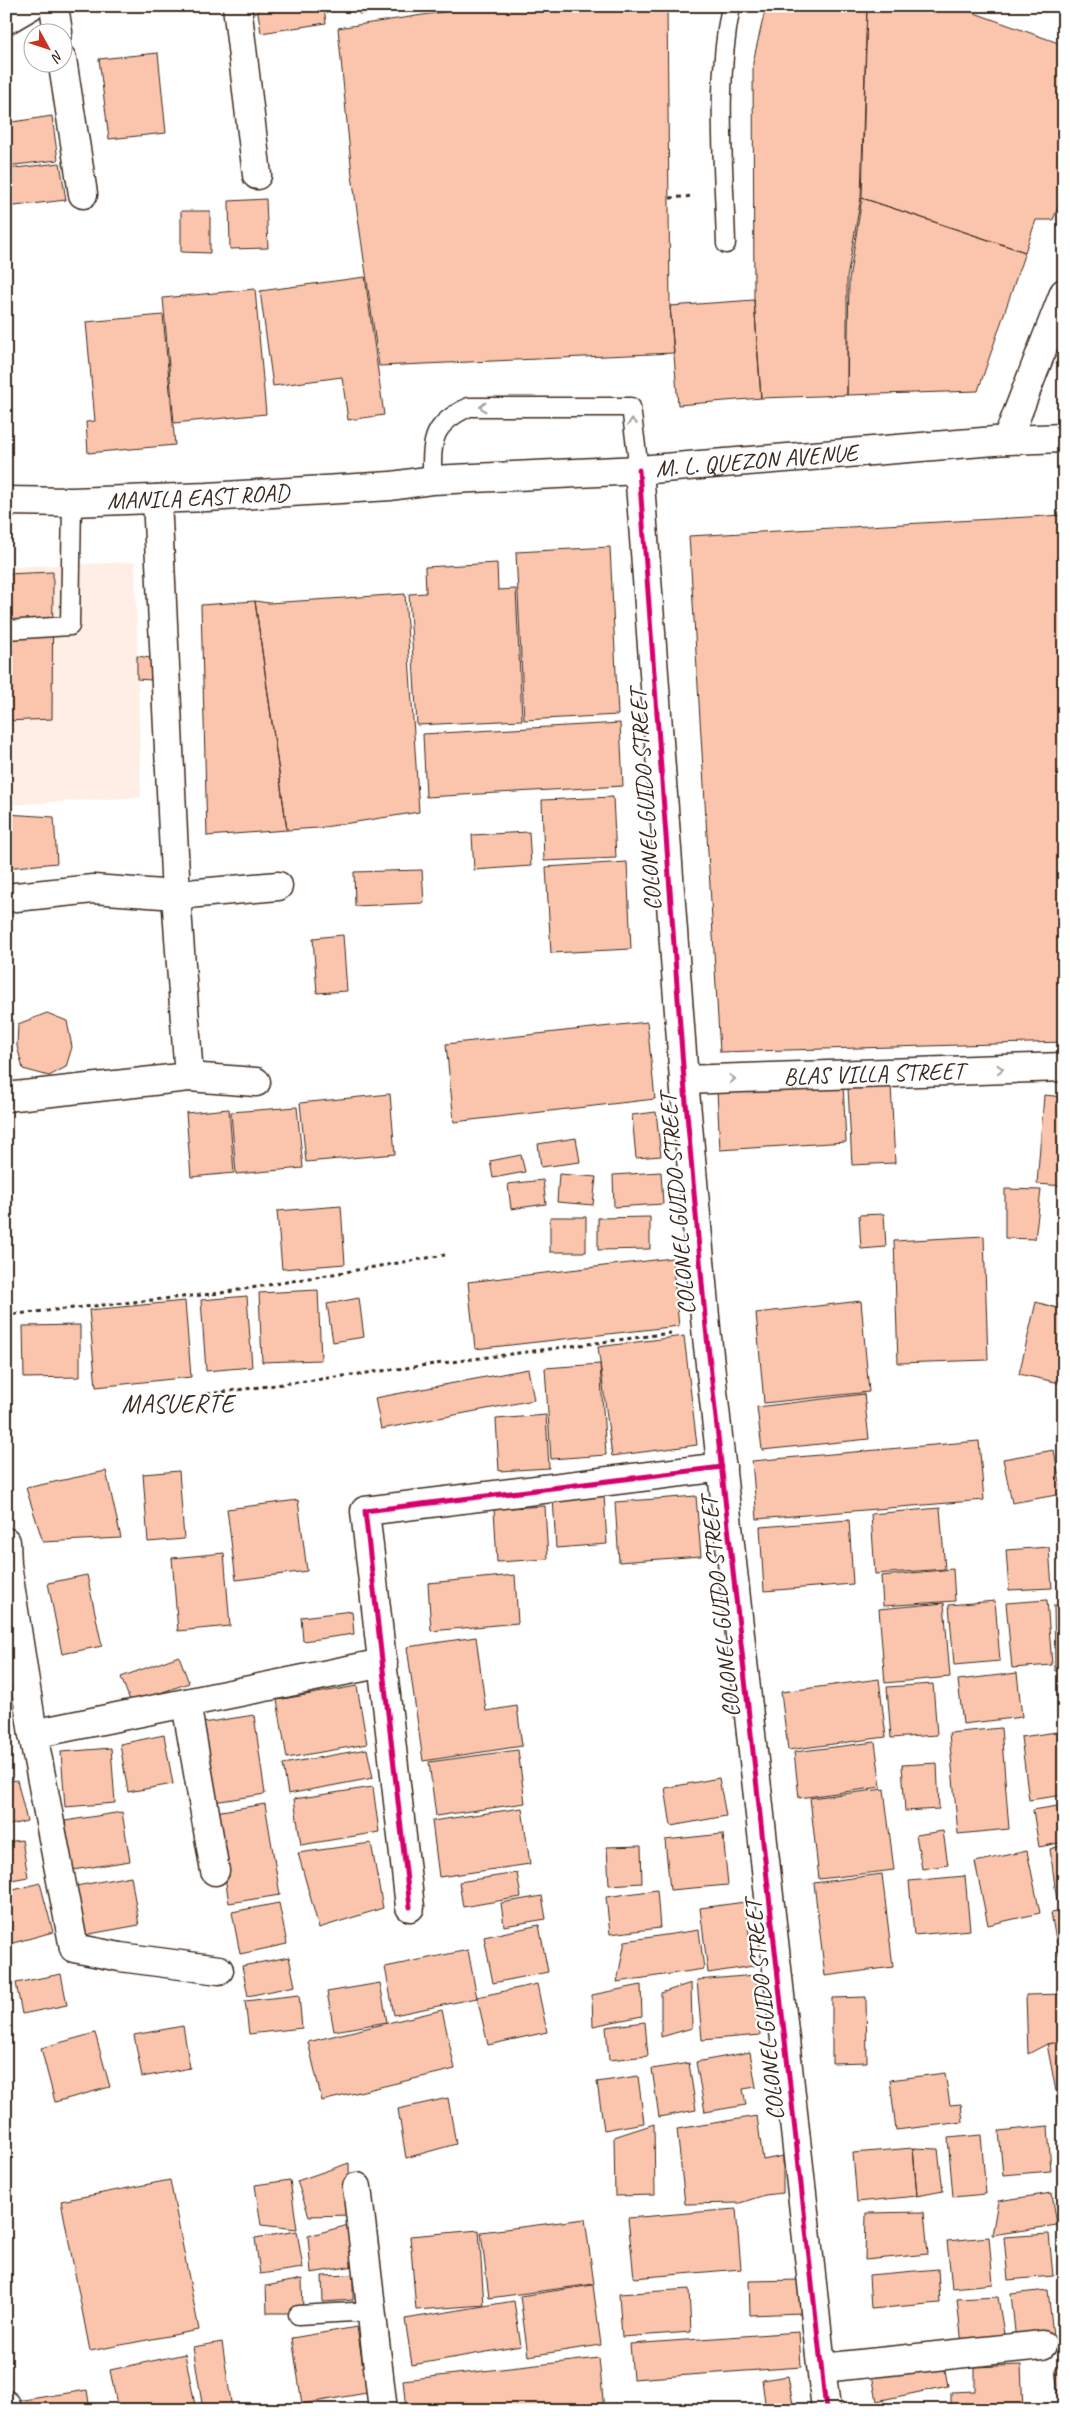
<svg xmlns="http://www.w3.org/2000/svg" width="1070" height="2416" viewBox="0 0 1070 2416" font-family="Caveat,sans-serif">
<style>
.built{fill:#feeee6}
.building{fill:#fac5ac;stroke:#3b2a1e}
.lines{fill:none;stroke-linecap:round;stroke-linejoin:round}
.service-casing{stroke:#3b2a1e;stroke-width:21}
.minor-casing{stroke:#3b2a1e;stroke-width:31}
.tertiary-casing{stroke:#3b2a1e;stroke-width:31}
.secondary-casing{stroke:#3b2a1e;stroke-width:31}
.path{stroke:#3b2a1e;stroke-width:3;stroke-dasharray:4 4;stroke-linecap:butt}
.service{stroke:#fff;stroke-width:18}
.minor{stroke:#fff;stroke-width:28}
.tertiary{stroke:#fff;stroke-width:28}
.secondary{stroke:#fff;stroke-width:28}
.cycleway-casing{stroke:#fff;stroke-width:8}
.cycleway{stroke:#d6006c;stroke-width:5}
.oneway{stroke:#a79f9a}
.labels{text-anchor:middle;stroke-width:4.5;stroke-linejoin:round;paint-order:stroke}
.street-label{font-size:24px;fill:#3b2a1e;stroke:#fff}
.neighbourhood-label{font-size:25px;letter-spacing:1px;fill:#3b2a1e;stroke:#fff}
</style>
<rect width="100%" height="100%" fill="#fff"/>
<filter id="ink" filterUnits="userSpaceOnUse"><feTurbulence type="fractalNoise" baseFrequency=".02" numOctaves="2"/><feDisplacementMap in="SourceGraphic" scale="10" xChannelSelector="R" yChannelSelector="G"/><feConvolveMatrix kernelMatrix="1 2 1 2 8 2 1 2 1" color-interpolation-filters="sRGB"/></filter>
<g filter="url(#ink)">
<path class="built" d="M135,562L141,797L6,805V567Z"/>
<path class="building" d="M257,6H324L326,23L261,33Z
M358,6H414L415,8L359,14Z
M462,6H667L670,306L674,353L379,366L352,175L338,28L462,9Z
M766,6H867L861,197L847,278V395L761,398L754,300L753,62Z
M867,6H955L1064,45V191L1053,220H1036L1025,252L862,198Z
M158,53L166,133L109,139L99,59Z
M52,116L58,160L6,166V123Z
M60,163L66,200L6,207V169Z
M862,198L1025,252L978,391L847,395L849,280Z
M266,199L268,248L230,249L229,201Z
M181,211H210V253L181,252Z
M365,277L384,415L348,420L342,377L273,386L260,291Z
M255,289L266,414L174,423L163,298Z
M754,300L761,398L678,405L670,306Z
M163,315L175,445L88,453L86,422L95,421L86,322Z
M1064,515V1042L720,1052L689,536Z
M610,547L618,715L524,720L516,552Z
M497,563L498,590L516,589L522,720L417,725L409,594L426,593L425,567Z
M53,572L52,719L6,721V574Z
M405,594L419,812L318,828L287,830L255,601L269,603Z
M255,601L287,830L207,836L201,605Z
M137,656L151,658V680L137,679Z
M620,723L623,786L426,797L423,734Z
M613,797L616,858L544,861L542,800Z
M6,814L54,817L57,863L6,868Z
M529,832L531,866L474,870L472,835Z
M627,862L631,949L551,953L546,867Z
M422,870L424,903L355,906L354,872Z
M343,935L347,991L317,993L313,938Z
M47,1013L67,1021L72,1047L66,1067L49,1076L23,1069L17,1046L18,1024Z
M647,1022L655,1099L454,1122L446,1044Z
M843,1084L846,1142L720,1150L717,1091Z
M891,1085L895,1163L852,1165L848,1088Z
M390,1094L395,1154L306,1162L300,1103Z
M1044,1095L1064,1097V1186L1037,1184Z
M297,1107L303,1168L236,1174L231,1112Z
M229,1109L234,1173L191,1177L186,1113Z
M656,1112L661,1156L636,1158L632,1115Z
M576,1138L580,1162L541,1167L538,1144Z
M521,1155L525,1172L493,1178L490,1161Z
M661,1172L663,1204L614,1207L613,1175Z
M559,1174L596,1177L593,1205L557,1202Z
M543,1180L546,1204L511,1209L508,1184Z
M1005,1189L1041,1190L1035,1239L1005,1238Z
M341,1206L345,1264L282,1269L277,1211Z
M884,1214L886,1247L861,1249L859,1215Z
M550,1217H586V1252H550Z
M650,1217V1249L598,1250V1218Z
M984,1236L988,1360L898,1363L894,1241Z
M672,1258L679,1326L475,1349L468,1282Z
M318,1290L321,1360L262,1362L259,1293Z
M247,1296L252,1367L206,1371L201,1300Z
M359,1298L364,1337L333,1342L327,1304Z
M185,1301L191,1377L96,1387L89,1310Z
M861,1301L869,1392L764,1403L756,1313Z
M1036,1302L1064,1310V1384L1019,1374Z
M80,1325V1377L24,1378L23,1326Z
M684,1336L697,1445L612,1456L598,1347Z
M600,1364L606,1455L551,1459L545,1368Z
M528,1369L534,1400L381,1429L375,1398Z
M864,1394L869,1439L762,1450L757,1407Z
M546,1415L549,1468L499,1471L496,1419Z
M979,1441L984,1500L757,1519L752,1461Z
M1054,1450L1062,1494L1012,1503L1003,1459Z
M106,1471L121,1538L43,1542L26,1488Z
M179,1471L184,1539L148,1542L143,1474Z
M604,1495L607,1544L556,1548L553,1498Z
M696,1496L701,1556L619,1562L615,1502Z
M298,1500L307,1571L236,1580L227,1509Z
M545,1506L548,1559L497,1562L494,1509Z
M940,1508L945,1569L875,1574L871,1514Z
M849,1520L853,1584L764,1591L760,1527Z
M1049,1547L1052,1588L1009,1590L1006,1550Z
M224,1553L230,1626L178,1631L172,1558Z
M953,1569L955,1601L883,1606L881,1576Z
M87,1575L102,1646L62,1654L48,1583Z
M515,1575L518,1623L431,1631L428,1583Z
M1047,1600L1052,1665L1012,1668L1006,1603Z
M995,1601L1000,1661L954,1665L949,1605Z
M944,1603L950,1677L885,1683L879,1609Z
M1054,1605H1064V1671H1055Z
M352,1611L354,1634L303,1641L301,1617Z
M476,1637L486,1711L517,1706L522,1746L423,1761L407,1647Z
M179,1656L189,1683L131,1703L121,1677Z
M1017,1673L1022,1717L963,1724L958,1680Z
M879,1679L886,1737L788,1750L781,1692Z
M933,1684L937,1735L891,1738L887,1687Z
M357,1686L367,1744L287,1758L277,1700Z
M6,1690H8L17,1726L6,1728Z
M254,1715L265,1794L214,1802L203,1723Z
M1001,1728L1009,1829L958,1834L949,1733Z
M1064,1731V1795L1029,1800L1021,1737Z
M164,1735L173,1784L128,1792L120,1744Z
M875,1742L881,1787L799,1798L794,1752Z
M111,1748L115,1803L65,1807L61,1752Z
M367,1749L373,1778L288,1794L283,1764Z
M518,1750L525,1803L436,1816L429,1762Z
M937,1763L939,1809L905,1811L902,1765Z
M719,1778L726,1816L671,1826L665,1788Z
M17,1780L27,1821L6,1826V1782Z
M373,1787L379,1832L301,1845L294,1799Z
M884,1789L894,1870L819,1879L810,1798Z
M265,1804L280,1895L229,1903L215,1812Z
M1064,1805V1842L1039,1847L1033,1810Z
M522,1808L530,1864L439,1877L432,1821Z
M122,1812L130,1861L73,1870L65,1821Z
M943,1831L948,1865L922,1869L916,1835Z
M723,1834L728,1885L670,1890L665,1840Z
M22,1840L28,1877L6,1881V1842Z
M371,1843L383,1908L319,1928L298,1853Z
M1064,1845V1899L1057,1901L1050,1849Z
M641,1846L642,1883L609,1885L607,1847Z
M1027,1851L1040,1913L988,1925L975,1862Z
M517,1873L521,1897L463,1907L459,1882Z
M882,1874L893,1967L825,1976L814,1883Z
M131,1876L139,1925L84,1935L76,1886Z
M965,1876L970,1930L914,1935L909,1881Z
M40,1883L53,1932L6,1945V1892Z
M657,1890L660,1928L610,1934L606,1897Z
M542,1896L546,1919L504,1926L501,1903Z
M745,1902L753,1966L708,1973L700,1908Z
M279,1903L287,1944L240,1954L232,1912Z
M1064,1911V1955L1059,1956L1051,1913Z
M539,1925L548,1972L493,1983L484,1937Z
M699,1930L704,1969L617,1982L625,1941Z
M468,1950L477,1998L394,2015L385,1967Z
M289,1957L295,1986L248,1996L242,1966Z
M61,1974L67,2005L22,2014L16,1983Z
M756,1975L760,2035L702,2040L697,1980Z
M380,1983L387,2022L334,2031L327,1992Z
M691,1983L692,2028L661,2037V1993Z
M537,1984L547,2032L488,2045L477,1997Z
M641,1985L642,2016L593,2026L592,1995Z
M1064,1994V2041L1047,2044L1028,2054L1026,1995Z
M299,1995L302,2028L249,2034L245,2001Z
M866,1997L867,2062L832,2063V1998Z
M442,2010L455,2069L322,2101L308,2042Z
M645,2022L648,2056L609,2060L606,2027Z
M183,2026L190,2068L142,2077L134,2035Z
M95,2033L110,2087L55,2102L41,2048Z
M1064,2041V2101L1058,2102L1047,2044Z
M750,2052L756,2087L743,2089L746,2105L705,2112L696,2062Z
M689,2063L696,2110L659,2117L652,2069Z
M945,2073L950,2105L961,2104L963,2122L896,2130L890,2080Z
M638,2076L644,2123L604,2130L597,2082Z
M448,2098L456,2144L406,2158L398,2109Z
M757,2116L763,2160L783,2156V2193L765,2195L740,2203L685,2204L677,2129Z
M654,2124L655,2195L615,2196L614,2137Z
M1048,2126L1051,2171L1003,2175L999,2131Z
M981,2135L986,2194L953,2197L948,2138Z
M913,2148L917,2196L857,2202L853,2153Z
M913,2148L938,2149L943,2191L917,2196Z
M349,2163L350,2215L309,2216L297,2181Z
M170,2180L199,2330L90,2351L61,2201Z
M290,2180L297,2229L261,2225L255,2185Z
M1052,2193L1057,2225L992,2235L998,2201Z
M736,2209L741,2269L634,2278L628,2218Z
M924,2212L928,2254L865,2260L866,2213Z
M585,2219L594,2284L489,2298L481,2232Z
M352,2224L354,2266L311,2273L308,2236Z
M479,2230L484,2305L416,2310L410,2236Z
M297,2231L303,2268L260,2274L255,2238Z
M1049,2234L1053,2276L1008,2280L1004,2237Z
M989,2237L993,2284L952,2288L947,2241Z
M938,2269L940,2303L871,2309L869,2275Z
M353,2275V2300L323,2302L322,2276Z
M302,2279L303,2313H267L266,2286Z
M801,2280L802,2313L750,2315L749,2281Z
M593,2285L601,2345L528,2356L520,2296Z
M689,2289L691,2332L622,2337L619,2294Z
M1048,2290L1053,2336L1016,2341L1011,2294Z
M998,2297L1005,2340L962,2345L957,2299Z
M514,2301L521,2346L412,2365L405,2319Z
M357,2327L367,2393L302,2404L292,2338Z
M799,2332L801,2367L633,2379L630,2344Z
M222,2342L232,2409L203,2410L193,2347Z
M185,2354L196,2410H118L110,2370Z
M599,2358L604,2410H406L403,2380Z
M943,2360L948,2386L877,2401L872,2375Z
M1021,2365L1023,2410H951V2392L975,2391V2367Z
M1064,2367V2410H1060L1055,2369Z
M788,2376L794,2410H766L762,2380Z
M87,2390L90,2410H18L17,2401Z"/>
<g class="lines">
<defs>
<path id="service" d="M726,244C724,165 715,85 731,6
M432,480C432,441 430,425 469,407H631L639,470
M6,630L70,626L72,502
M298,2315L372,2311"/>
<g id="minor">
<path d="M54,6L58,32"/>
<path d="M237,6L257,175"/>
<path d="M6,20L30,6"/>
<path d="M62,59L83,194"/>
<path d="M157,499L176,895L189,1077"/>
<path d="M6,898L93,889L176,895L278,886"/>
<path id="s1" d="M684,1080L1064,1067"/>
<path d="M6,1097L189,1077L256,1082"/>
<path d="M6,1542L7,1565L33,1734L74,1948L120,1957L219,1970"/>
<path d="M186,1703L215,1871"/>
<path d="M33,1734L383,1663"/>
<path d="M410,1907L365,1511L722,1467"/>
<path d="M357,2187L383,2410"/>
<path d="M822,2368L1042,2345"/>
<path d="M6,2405L7,2410"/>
</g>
<path id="tertiary" d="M1007,440L1064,293
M639,470L684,1080L706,1328L826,2410"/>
<g id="secondary">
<path id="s2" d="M6,501L72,502L207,497L391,486L432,480L639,470L1007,440L1064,438"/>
</g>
</defs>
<use href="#service" class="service-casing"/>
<use href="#minor" class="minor-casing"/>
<use href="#tertiary" class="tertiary-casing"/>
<use href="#secondary" class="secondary-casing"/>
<path class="path" d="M670,198L694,196
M6,1315L221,1293L445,1255
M207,1394L671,1333"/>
<use href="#service" class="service"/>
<use href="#minor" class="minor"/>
<use href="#tertiary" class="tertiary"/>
<use href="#secondary" class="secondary"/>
<defs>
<path id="cycleway" d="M639,470L684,1080L706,1328L826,2410
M410,1907L365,1511L722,1467"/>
</defs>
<use href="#cycleway" class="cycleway-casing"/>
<use href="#cycleway" class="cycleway"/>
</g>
<defs><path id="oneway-chevron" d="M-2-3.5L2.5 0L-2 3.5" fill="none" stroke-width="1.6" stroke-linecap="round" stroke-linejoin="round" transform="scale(1.25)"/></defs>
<g class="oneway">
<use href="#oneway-chevron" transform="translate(483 407) rotate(180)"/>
<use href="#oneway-chevron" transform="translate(632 422) rotate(-97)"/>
<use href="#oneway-chevron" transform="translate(1000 1069) rotate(-2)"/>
<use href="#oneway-chevron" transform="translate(732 1079) rotate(-2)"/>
</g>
</g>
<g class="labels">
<g class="street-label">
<text dy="8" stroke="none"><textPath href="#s2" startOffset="752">M. L. QUEZON AVENUE</textPath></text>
<text dy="8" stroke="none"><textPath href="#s2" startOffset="192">MANILA EAST ROAD</textPath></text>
<text transform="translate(645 800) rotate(-94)" y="8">COLONEL GUIDO STREET</text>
<text dy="8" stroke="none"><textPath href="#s1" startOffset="190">BLAS VILLA STREET</textPath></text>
<text transform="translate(677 1204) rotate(-95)" y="8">COLONEL GUIDO STREET</text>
<text transform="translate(720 1607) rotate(-96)" y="8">COLONEL GUIDO STREET</text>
<text transform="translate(764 2010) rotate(-96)" y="8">COLONEL GUIDO STREET</text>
</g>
<g class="neighbourhood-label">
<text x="178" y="1412">MASUERTE</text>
</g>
</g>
<rect width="1070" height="2416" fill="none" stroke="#fff" stroke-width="25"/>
<rect x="12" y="12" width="1045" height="2391" fill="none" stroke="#3b2a1e" stroke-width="2" filter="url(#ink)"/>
<g transform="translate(48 48) rotate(130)"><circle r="24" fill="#ffffff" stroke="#b1aaa5"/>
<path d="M0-4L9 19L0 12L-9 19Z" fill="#c8321e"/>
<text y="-8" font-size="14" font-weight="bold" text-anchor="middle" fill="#3b2a1e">N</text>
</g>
</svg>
